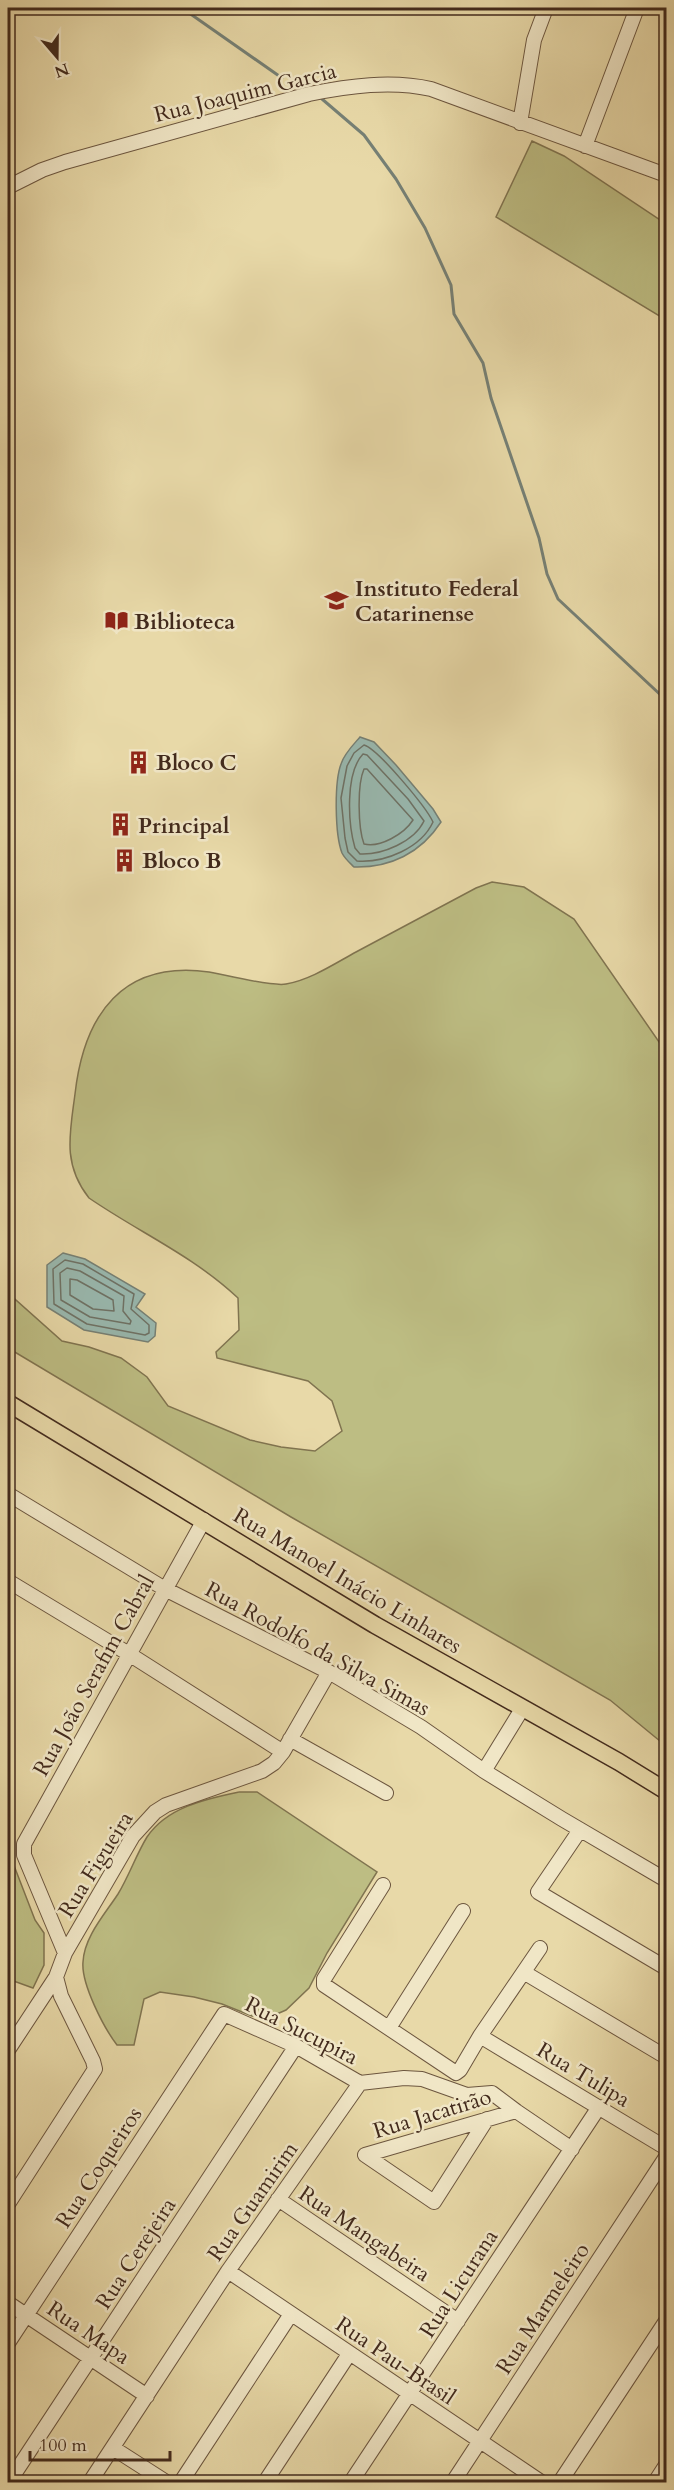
<svg xmlns="http://www.w3.org/2000/svg" width="674" height="2490" viewBox="0 0 674 2490" font-family="Cardo,serif">
<style>
.green{fill:#bdbd83;stroke:#807450;stroke-width:1.5}
.water{fill:#99b9b0;stroke:#768075;stroke-width:1.5}
.lines{fill:none;stroke-linecap:round;stroke-linejoin:round}
.shore{stroke:#6e7266;stroke-width:1.5}
.stream{stroke:#768075;stroke-width:3}
.minor-casing{stroke:#6c563f;stroke-width:16}
.major-casing{stroke:#422a1c;stroke-width:19}
.minor{stroke:#f0e6c6;stroke-width:14}
.major{stroke:#e8d9a8;stroke-width:16}
.labels{text-anchor:middle;stroke-width:5;stroke-linejoin:round;paint-order:stroke}
.street-label{font-size:22px;fill:#422a1c;stroke:#f0e6c6}
.poi-label{font-size:22px;font-weight:bold;fill:#422a1c;stroke:#f0e6c6;text-anchor:start}
</style>
<rect width="100%" height="100%" fill="#e8d9a8"/>
<filter id="stains"><feTurbulence type="fractalNoise" baseFrequency=".00333" numOctaves="4"/><feColorMatrix values="0 0 0 0 .2 0 0 0 0 .09 0 0 0 0 .02 0 0 0 .5 -.17"/></filter>
<radialGradient id="worn" r=".72"><stop offset=".6" stop-color="#630" stop-opacity="0"/><stop offset="1" stop-color="#630" stop-opacity=".3"/></radialGradient>
<path class="green" d="M532,141L564,156L666,224V320L496,217Z
M492,882L524,887L574,919L666,1052V1746L610,1700L291,1517L8,1348V1293L62,1341L89,1347L121,1358L147,1377L168,1406L250,1440L281,1447L315,1451L342,1431L332,1401L308,1381L217,1358L216,1352L239,1330L238,1298C192,1255 140,1233 89,1198C62,1164 70,1133 75,1094C84,1014 123,960 209,972C226,975 272,987 286,984C310,980 334,964 356,952C396,931 436,909 476,888Z
M239,1792H257L377,1872L327,1953L309,1988L286,2010L270,2017L252,2016L222,2004L194,1997L160,1992L144,1999L134,2045H117C104,2028 81,1984 83,1962C84,1937 105,1914 118,1894C129,1876 136,1855 147,1837C167,1807 206,1799 239,1792Z
M8,1850L35,1920L44,1933V1965L33,1988L8,1979Z"/>
<path class="water" d="M360,737L374,742L396,765L433,809L441,822C421,853 390,868 354,867C350,863 345,859 342,853C335,835 334,783 341,764C344,754 353,745 360,737Z
M63,1253L85,1259L145,1294L136,1307L156,1323L155,1336L148,1342L84,1330L47,1307V1265Z"/>
<g class="lines">
<path class="shore" d="M364,745C378,749 426,807 433,822C421,848 385,863 357,861L348,852L345,838L341,798L347,766L354,753Z
M363,754L367,755L408,799L424,821C414,842 382,855 360,854L355,848C348,824 345,773 363,754Z
M364,769H367L413,820C404,834 380,848 364,844C358,828 357,785 364,769Z
M65,1260L83,1264L134,1294L131,1309L149,1325V1333L145,1335L87,1324L54,1304L53,1269Z
M67,1268L80,1271L124,1296L123,1311L131,1321L130,1324L90,1317L61,1300L60,1273Z
M70,1279L77,1280L113,1300L114,1311L93,1309L70,1295Z"/>
<path class="stream" d="M182,8L282,78
M322,99L364,135L396,179L425,228L451,285L454,314L483,363L491,398L539,538L547,574L558,599L666,700"/>
<defs>
<path id="minor" d="M520,123L534,40L546,8
M585,146L637,8
M8,187L42,170L65,162L309,94C349,86 391,80 431,89L666,175
M8,1494L165,1589L329,1672L421,1727L484,1771L562,1819L666,1880
M8,1581L129,1654L283,1752
M290,1739L386,1793
M484,1771L522,1709
M580,1830L538,1892L666,1968
M383,1885L324,1979V1985L456,2073L460,2070L480,2036L540,1948
M65,1953L24,1855V1844L204,1520
M525,1973L666,2057
M389,2028L463,1911
M480,2036L666,2148
M8,2050L56,1977L65,1953L133,1836L155,1812L166,1805L262,1771L274,1763L283,1752L329,1672
M365,2155L516,2111L572,2149
M365,2155L434,2202L487,2119
M278,2199L458,2321
M8,2204L95,2069L93,2061L61,1996L56,1977
M228,2271L541,2482
M8,2303L147,2396
M8,2343L224,2014L296,2046L360,2083
M113,2448L166,2482
M9,2482L296,2046
M90,2482L228,2271L360,2083L404,2078L422,2079L467,2095L492,2093L516,2111
M181,2482L291,2314
M265,2482L349,2354
M351,2482L599,2107
M453,2482L666,2157
M560,2482L666,2321
M655,2482L666,2465"/>
<path id="major" d="M8,1403L375,1625L619,1762L666,1791"/>
</defs>
<use href="#minor" class="minor-casing"/>
<use href="#major" class="major-casing"/>
<use href="#minor" class="minor"/>
<use href="#major" class="major"/>
</g>
<defs>
<symbol id="university-bare" viewBox="-9 -9 18 18"><path d="M0-5L7-2L0 1L-7-2ZM-4 1L0 2.5L4 1V4Q0 6-4 4Z" fill="#8f2418" stroke="#f0e6c6" stroke-width="2.5" paint-order="stroke"/></symbol>
<symbol id="library-bare" viewBox="-9 -9 18 18"><path d="M-6-4Q-3-5.5-.7-3.5V5Q-3 3-6 4ZM6-4Q3-5.5 .7-3.5V5Q3 3 6 4Z" fill="#8f2418" stroke="#f0e6c6" stroke-width="2.5" paint-order="stroke"/></symbol>
<symbol id="building-bare" viewBox="-9 -9 18 18"><path d="M-4-6H4V6H1V3H-1V6H-4ZM-2.5-4.3h1.7v1.8h-1.7ZM.8-4.3h1.7v1.8H.8ZM-2.5-1h1.7V.8h-1.7ZM.8-1h1.7V.8H.8Z" fill="#8f2418" stroke="#f0e6c6" stroke-width="2.5" paint-order="stroke"/></symbol>
</defs>
<g fill-rule="evenodd">
<use href="#university-bare" x="320" y="584" width="33" height="33"/>
<use href="#library-bare" x="100" y="604" width="33" height="33"/>
<use href="#building-bare" x="122" y="746" width="33" height="33"/>
<use href="#building-bare" x="104" y="808" width="33" height="33"/>
<use href="#building-bare" x="108" y="844" width="33" height="33"/>
</g>
<g class="labels">
<g class="street-label">
<text transform="translate(245 92) rotate(-14)" y="8">Rua Joaquim Garcia</text>
<text transform="translate(348 1580) rotate(31)" y="8">Rua Manoel Inácio Linhares</text>
<text transform="translate(318 1648) rotate(29)" y="8">Rua Rodolfo da Silva Simas</text>
<text transform="translate(93 1675) rotate(-61)" y="8">Rua João Serafim Cabral</text>
<text transform="translate(95 1864) rotate(-58)" y="8">Rua Figueira</text>
<text transform="translate(302 2030) rotate(27)" y="8">Rua Sucupira</text>
<text transform="translate(584 2074) rotate(31)" y="8">Rua Tulipa</text>
<text transform="translate(432 2113) rotate(-17)" y="8">Rua Jacatirão</text>
<text transform="translate(98 2167) rotate(-57)" y="8">Rua Coqueiros</text>
<text transform="translate(252 2201) rotate(-55)" y="8">Rua Guamirim</text>
<text transform="translate(365 2233) rotate(34)" y="8">Rua Mangabeira</text>
<text transform="translate(135 2253) rotate(-57)" y="8">Rua Cerejeira</text>
<text transform="translate(458 2283) rotate(-57)" y="8">Rua Licurana</text>
<text transform="translate(542 2308) rotate(-57)" y="8">Rua Marmeleiro</text>
<text transform="translate(89 2332) rotate(34)" y="8">Rua Mapa</text>
<text transform="translate(396 2360) rotate(34)" y="8">Rua Pau-Brasil</text>
</g>
<g class="poi-label">
<text x="355" y="596">Instituto Federal<tspan x="355" dy="25">Catarinense</tspan></text>
<text x="134" y="629">Biblioteca</text>
<text x="156" y="770">Bloco C</text>
<text x="138" y="833">Principal</text>
<text x="142" y="868">Bloco B</text>
</g>
</g>
<rect width="674" height="2490" fill="none" stroke="#e8d9a8" stroke-width="30"/>
<rect x="9" y="9" width="656" height="2472" fill="none" stroke="#422a1c" stroke-width="3"/>
<rect x="15" y="15" width="644" height="2460" fill="none" stroke="#422a1c" stroke-width="1.5"/>
<g transform="translate(57 57) rotate(160)" stroke="#f0e6c6" stroke-width="4.5" paint-order="stroke">
<path d="M0-4.5L10 22L0 15L-10 22Z" fill="#422a1c"/>
<text y="-9" font-size="16" font-weight="bold" text-anchor="middle" fill="#422a1c">N</text>
</g>
<path d="M30 2451v9h140v-9" fill="none" stroke="#422a1c" stroke-width="3"/>
<text x="39" y="2451" font-size="18" fill="#422a1c" stroke="#f0e6c6" stroke-width="4.5" paint-order="stroke">100 m</text>
<rect width="100%" height="100%" filter="url(#stains)"/>
<rect width="100%" height="100%" fill="url(#worn)"/>
</svg>
